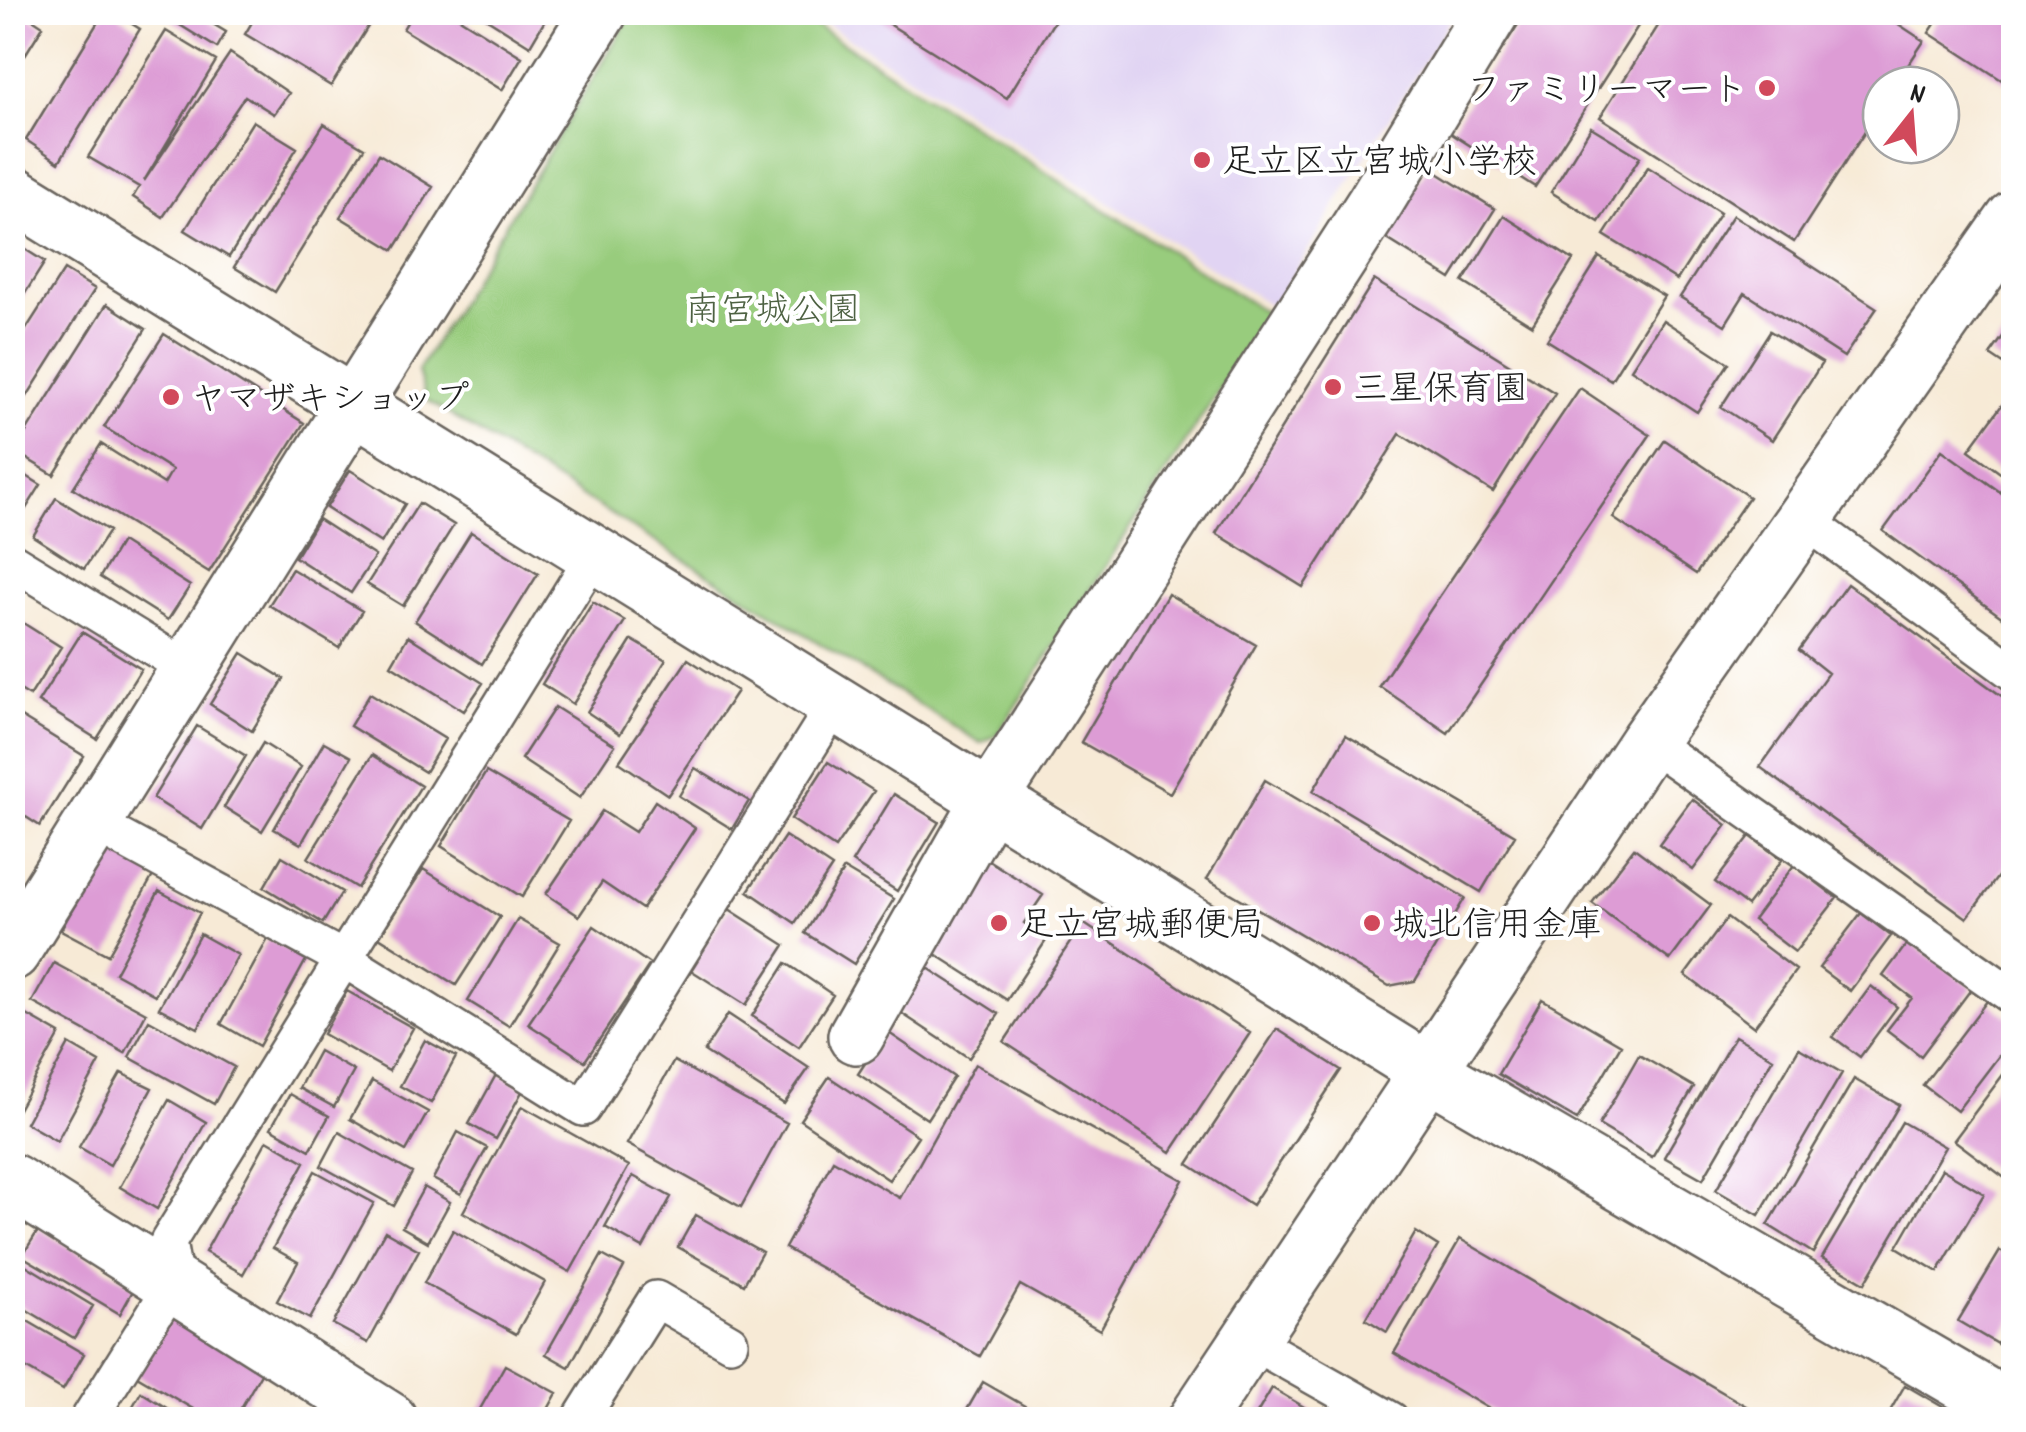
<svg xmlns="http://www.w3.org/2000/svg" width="2026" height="1432" viewBox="0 0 2026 1432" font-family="Dekko,'Klee One',sans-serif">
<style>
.built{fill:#e1d4f3}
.green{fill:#98cc7d;stroke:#5a744c;stroke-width:2.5}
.building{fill:#dd9cd5}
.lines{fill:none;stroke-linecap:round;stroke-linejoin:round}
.lane-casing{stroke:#69645d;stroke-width:40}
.street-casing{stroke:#69645d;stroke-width:60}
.secondary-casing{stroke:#69645d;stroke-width:60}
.lane{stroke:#fff;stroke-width:35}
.street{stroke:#fff;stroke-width:55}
.secondary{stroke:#fff;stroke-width:55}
.poi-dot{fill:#d1495b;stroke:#fff;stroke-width:4}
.labels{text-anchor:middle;stroke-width:8;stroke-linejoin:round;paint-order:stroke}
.poi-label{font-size:35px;fill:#1c1c1c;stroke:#fff;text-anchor:start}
.park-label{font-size:35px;fill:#4e6243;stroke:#fff}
</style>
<rect width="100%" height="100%" fill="#fff"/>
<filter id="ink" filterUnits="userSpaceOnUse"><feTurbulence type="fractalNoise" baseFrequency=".01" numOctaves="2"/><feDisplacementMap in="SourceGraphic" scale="20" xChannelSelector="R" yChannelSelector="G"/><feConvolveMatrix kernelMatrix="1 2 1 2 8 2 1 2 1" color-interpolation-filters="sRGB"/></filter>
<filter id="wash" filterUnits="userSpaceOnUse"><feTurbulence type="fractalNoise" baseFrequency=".0048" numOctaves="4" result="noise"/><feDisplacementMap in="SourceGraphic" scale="40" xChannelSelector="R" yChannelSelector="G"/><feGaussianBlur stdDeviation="2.25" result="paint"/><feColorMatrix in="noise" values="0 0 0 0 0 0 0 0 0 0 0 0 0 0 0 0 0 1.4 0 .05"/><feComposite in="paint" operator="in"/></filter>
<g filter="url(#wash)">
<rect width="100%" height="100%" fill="#f7ead6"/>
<path class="built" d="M809,13H1454L1273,307Z"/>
<path class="green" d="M632,13H796L1268,314L997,735L981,743L426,400L418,371Z"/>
<g id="blocks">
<path class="building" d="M12,12H22L43,26L12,76Z
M104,12H113L140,29L59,162L26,140Z
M170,12H193L226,32L217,48L167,17Z
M258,12H349L369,25L331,86L245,34Z
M413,12H450L522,57L502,90L403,29Z
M476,12H550L530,46Z
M870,12H1060L1007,98Z
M1526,12H1647L1535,187L1449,132Z
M1667,12H1880L1924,41L1895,85H1881V107L1794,242L1600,117Z
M1943,12H2014V88L1929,33Z
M166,31L216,61L144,181L230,53L289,93L274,114L245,96L163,217L133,197L139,187L88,157Z
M253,121L297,148L229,257L185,230Z
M324,124L364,148L275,292L234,267Z
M1591,127L1640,157L1599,222L1551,192Z
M379,154L433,187L394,250L340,217Z
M1428,167L1495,209L1451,279L1384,237Z
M1648,167L1720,213L1677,280L1604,235Z
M1733,215L1877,308L1844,357L1745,293L1725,325L1680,297Z
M1504,216L1573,260L1532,325L1463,282Z
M12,241L45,262L12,314Z
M1599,257L1664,296L1611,380L1547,340Z
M64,270L95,289L26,398L12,389V351Z
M1374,280L1555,393L1493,492L1400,434L1303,587L1216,533Z
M107,304L146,329L54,475L14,451Z
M1663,320L1729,363L1697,412L1631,369Z
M2014,321V371L1990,355Z
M1770,331L1822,363L1772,440L1721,407Z
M164,334L304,423L209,572L73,488L101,444L164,484L172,470L104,427Z
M1580,388L1650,435L1448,733L1379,686Z
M2007,398L2014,403V483L1969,450Z
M1665,440L1749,497L1696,574L1613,518Z
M1942,450L2014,502V626L1883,531Z
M12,467L41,485L15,526L12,525Z
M350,470L405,504L381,543L326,508Z
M56,498L109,531L84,569L33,536Z
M419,503L454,525L403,606L367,584Z
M318,519L375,556L351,593L295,557Z
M471,532L538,574L482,664L415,621Z
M121,542L190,586L168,620L100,577Z
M292,569L362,611L339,648L269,605Z
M1847,584L2014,705V855L1967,918L1760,767L1828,673L1799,650Z
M1168,594L1256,645L1170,793L1081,742Z
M593,602L625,621L573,704L542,684Z
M12,616L61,647L30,696L12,685Z
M82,632L141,669L97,739L38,702Z
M408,636L483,683L464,711L391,665Z
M632,640L666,660L620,734L587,712Z
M242,653L284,679L252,731L210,704Z
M688,659L737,691L668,795L619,762Z
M370,693L445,739L425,772L350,726Z
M555,707L615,745L580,798L521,759Z
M21,717L84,756L40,826L12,808V731Z
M197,726L246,756L202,829L153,798Z
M1346,735L1515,835L1481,892L1313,791Z
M324,742L351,757L301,844L274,829Z
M263,743L301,767L262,831L224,807Z
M372,755L421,786L357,888L308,858Z
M828,762L874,791L835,848L791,819Z
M695,768L749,801L732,829L679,796Z
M486,772L569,821L522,897L441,846Z
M1265,780L1465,898L1415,981L1389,986L1207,879Z
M894,794L939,822L897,891L852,862Z
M1692,799L1727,825L1693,870L1659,844Z
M655,801L695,828L642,909L602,882L579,916L546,894L602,811L635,832Z
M785,836L832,867L795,923L748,891Z
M1750,836L1782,860L1747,906L1715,882Z
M107,847L154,874L108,955L61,930Z
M1634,848L1711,905L1670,960L1592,903Z
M282,856L342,892L323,923L264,887Z
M988,860L1043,895L1024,923L1047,939L1007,1000L929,950Z
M1794,865L1837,898L1795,952L1753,920Z
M423,869L500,917L456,985L379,937Z
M844,869L894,899L854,964L805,933Z
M159,891L200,913L155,995L115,973Z
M729,909L785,945L746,1005L689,969Z
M1861,913L1891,936L1850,991L1819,968Z
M1727,918L1796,970L1754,1027L1685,975Z
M518,919L560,943L509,1026L468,1001Z
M1083,923L1250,1033L1171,1152L1004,1042Z
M594,926L650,964L585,1061L528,1024Z
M200,934L238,955L198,1028L159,1008Z
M268,939L306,960L259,1046L221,1024Z
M1909,941L1972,988L1921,1056L1887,1030L1912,998L1883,976Z
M917,961L999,1014L969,1058L889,1005Z
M54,963L146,1013L125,1053L32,1002Z
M786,963L833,995L799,1047L752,1016Z
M1871,986L1897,1007L1860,1057L1833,1037Z
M347,991L413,1028L389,1071L323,1034Z
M1542,999L1621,1045L1577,1120L1498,1074Z
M1987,1001L2014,1021V1036L1957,1111L1923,1085Z
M20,1011L60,1034L12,1120V1024Z
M728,1014L809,1068L784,1104L704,1051Z
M149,1020L234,1067L214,1104L129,1057Z
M1277,1029L1341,1070L1252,1205L1188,1164Z
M886,1031L954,1077L927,1119L858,1074Z
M1735,1036L1773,1058L1703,1179L1664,1157Z
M425,1040L456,1057L431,1103L400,1086Z
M69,1044L100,1062L57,1141L26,1123Z
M1799,1048L1842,1073L1759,1215L1716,1190Z
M319,1051L354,1071L334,1107L299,1088Z
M1639,1055L1694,1087L1652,1157L1599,1125Z
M2014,1060V1185L1954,1140Z
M674,1061L787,1123L741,1207L627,1144Z
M975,1064L1183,1180L1100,1330L1020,1285L980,1356L785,1248L833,1160L900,1198Z
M121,1073L152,1088L110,1165L79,1147Z
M497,1073L524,1088L496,1139L469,1124Z
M829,1077L918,1136L889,1180L800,1120Z
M1854,1079L1899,1105L1813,1253L1768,1225Z
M372,1081L428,1112L406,1151L350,1119Z
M290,1094L329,1116L310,1150L271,1128Z
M169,1100L206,1122L157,1209L120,1187Z
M522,1106L629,1166L570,1272L463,1212Z
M1902,1122L1945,1147L1865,1283L1822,1258Z
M339,1132L412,1173L394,1206L321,1166Z
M458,1132L487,1148L461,1194L433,1179Z
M267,1140L305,1162L243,1274L205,1252Z
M1942,1169L1984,1194L1938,1272L1897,1247Z
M315,1171L374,1203L310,1319L277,1301L298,1262L273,1248Z
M633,1176L671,1197L643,1248L605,1227Z
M424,1187L450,1202L428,1242L402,1227Z
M696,1215L762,1252L744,1284L678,1247Z
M39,1229L135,1287L120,1314L22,1256Z
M453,1230L545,1282L516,1334L424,1283Z
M385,1231L419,1250L368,1343L333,1324Z
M1416,1232L1438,1246L1387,1332L1366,1319Z
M1460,1239L1770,1420H1508L1394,1353Z
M2000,1251L2014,1259V1317L1997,1344L1958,1321Z
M602,1255L624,1267L569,1367L546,1354Z
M24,1264L93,1306L74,1338L12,1301V1283Z
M12,1312L84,1354L63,1390L12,1360Z
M173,1314L264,1368L234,1420H212L137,1376Z
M505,1365L557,1393L542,1420L475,1418Z
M983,1382L1049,1420H961Z
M1905,1385L1965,1420H1885Z
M1272,1388L1326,1420H1253Z
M141,1392L186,1420H125Z"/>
</g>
</g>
<g filter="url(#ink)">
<use href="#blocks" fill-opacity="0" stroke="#69645d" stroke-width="2.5"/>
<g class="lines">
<defs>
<path id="lane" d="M1802,518L2014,673
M12,561L190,670
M1648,741L2014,997
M93,823L342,958L583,1108L836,703
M1249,1340L1391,1420
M88,1420L175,1281L168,1242L596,552
M580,1420L656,1299L730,1342"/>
<path id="street" d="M12,193L1431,1073L2014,1412
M12,952L599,12
M856,1036L991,798L1373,206L1491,12
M12,1182L389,1420"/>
<path id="secondary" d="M1196,1420L1648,741L2014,219"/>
</defs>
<use href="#lane" class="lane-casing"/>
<use href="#street" class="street-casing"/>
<use href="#secondary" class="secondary-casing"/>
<use href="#lane" class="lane"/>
<use href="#street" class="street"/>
<use href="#secondary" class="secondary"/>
</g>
</g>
<g class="poi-dot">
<circle cx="1767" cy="88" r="10"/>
<circle cx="1202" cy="160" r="10"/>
<circle cx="1333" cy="387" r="10"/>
<circle cx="171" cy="397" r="10"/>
<circle cx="999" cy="923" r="10"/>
<circle cx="1372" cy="923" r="10"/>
</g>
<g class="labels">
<g class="poi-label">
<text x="1747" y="100" text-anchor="end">ファミリーマート</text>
<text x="1222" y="172">足立区立宮城小学校</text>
<text x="1353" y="399">三星保育園</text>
<text x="191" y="409">ヤマザキショップ</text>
<text x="1019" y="935">足立宮城郵便局</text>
<text x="1392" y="935">城北信用金庫</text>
</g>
<g class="park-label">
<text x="773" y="320">南宮城公園</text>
</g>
</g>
<rect width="2026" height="1432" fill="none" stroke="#fff" stroke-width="50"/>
<g transform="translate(1911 115) rotate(17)"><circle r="48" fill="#ffffff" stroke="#a4a4a4" stroke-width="2.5"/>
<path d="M0-8L18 38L0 25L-18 38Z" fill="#d1495b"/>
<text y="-15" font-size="28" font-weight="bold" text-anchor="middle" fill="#1c1c1c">N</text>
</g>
</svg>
